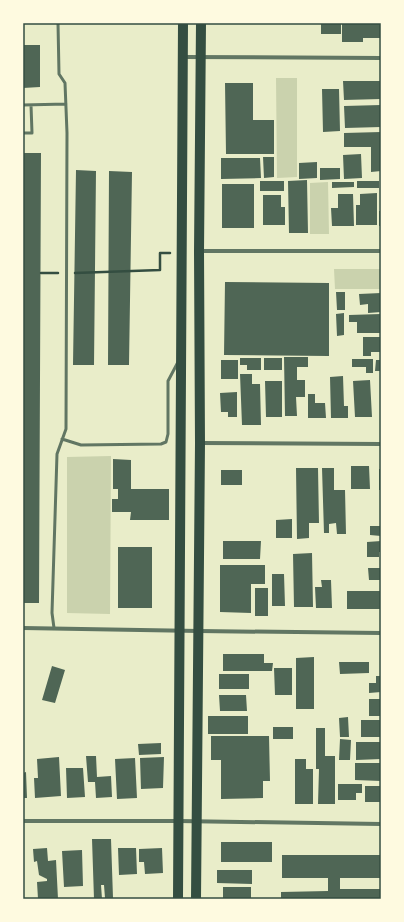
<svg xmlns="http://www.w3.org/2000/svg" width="404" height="922" viewBox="0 0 404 922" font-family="Raleway,sans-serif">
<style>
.green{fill:#cad2ad}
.building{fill:#4f6655}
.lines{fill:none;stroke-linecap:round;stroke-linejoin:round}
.path{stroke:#344e41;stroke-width:2.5}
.service{stroke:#617663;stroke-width:3}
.minor{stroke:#617663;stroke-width:4}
.primary{stroke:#344e41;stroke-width:10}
.neatline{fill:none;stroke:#344e41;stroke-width:1.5}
</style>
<rect width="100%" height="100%" fill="#e9edc9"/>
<path class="green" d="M276,78H297V177L277,178Z
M328,182L329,234H310V183Z
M334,269H381V289H335Z
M111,456L110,614L67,613V457Z"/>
<path class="building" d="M321,23H341V34H321Z
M342,23H381V38H363V42H342Z
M23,45H40V87L23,88Z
M343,81H381V99L344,100Z
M225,83H253V120H274V154H226Z
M322,89H339L340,131L323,132Z
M381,105V127L345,128L344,106Z
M381,132V171L371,172V147H344V133Z
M23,153H41L39,603H23Z
M361,154L362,178L344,179L343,155Z
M263,157H274V177L264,178Z
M221,158H260L261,178L221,179Z
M317,162V178L299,179V163Z
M320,168H340V179L320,180Z
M76,170L96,171L94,365H73Z
M109,171L132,172L129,365H108Z
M307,180L308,233H289L288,181Z
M260,181H284V191H260Z
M357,181H379V188H357Z
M332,182H354V187L332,188Z
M222,184H254V228H222Z
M377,193V225H356V205H360V194Z
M338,194H353L354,226H332L331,208H338Z
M263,195H281V207H285V225H263Z
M379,211H381V226H379Z
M225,282L329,283V356L224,355Z
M336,292H345V310H337Z
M381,293V312L368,313V304L360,305L359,294Z
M344,313V335L337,336L336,314Z
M381,314V333H357V322H349V315Z
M363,337H381V352H371V356H363Z
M284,357H308V367H297V380H305V397H296L297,416H285Z
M240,358H261V370H247V365H240Z
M264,358H282V370H264Z
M352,359H373V373H366V367H352Z
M221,360H238V379H221Z
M376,360H381V371H375Z
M240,374H252V384H260L261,425H242Z
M343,376L344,406H348V418H331L330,377Z
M370,380L372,417H355L353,381Z
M265,381H282V417H266Z
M237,392V417H228V412H221L220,393Z
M308,394H315V403H325L326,418H308Z
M113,459L131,460V489H169V520H130L131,512H112V499H118V489H113Z
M351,466H369L370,489H351Z
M296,468H318L319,523H309V538L297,539Z
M322,468H334V490H345L346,534H337L336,523L329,524V533H324Z
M379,469H381V490H379Z
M221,470H242V485H221Z
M292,519V538H276V520Z
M370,526H381V536L370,535Z
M223,541H261L260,559H223Z
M381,541V552H379V557H367V542Z
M118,547H152V608H118Z
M312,553L313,607H294L293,554Z
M220,565H265V584H251V613L220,612Z
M368,568H381V580H369Z
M272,574H284L285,606H272Z
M321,580H331L332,608H316L315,587H322Z
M255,588H268V616H255Z
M347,591H381V609H347Z
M223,654H264V663H273L272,671H223Z
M314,657V709H296V658Z
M339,662H369V673L340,674Z
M52,666L65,670L55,703L42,700Z
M274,668H292V695H275Z
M219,674H249V689H219Z
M376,676H381V692L369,693V683H376Z
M219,695H246L247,711H220Z
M369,699H381V716H369Z
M208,716H248V734H208Z
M348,717L349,737H340L339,718Z
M361,720H381V737H361Z
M273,727H293V739H273Z
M316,728H325V756H335V804H318L319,769H316Z
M211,736H269L270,781H263V798L221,799V760H211Z
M340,739L351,740L350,760H339Z
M356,742H381V759L356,760Z
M161,743V754L139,755L138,744Z
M86,756H96L97,777L111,776L112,797L96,798L95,782H88Z
M59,757L61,796L35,798L34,778H38L37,759Z
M164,757L163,788L141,789L140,758Z
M135,758L137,798L117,799L115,759Z
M295,759H306V769H313V804H295Z
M355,763H381V781L355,780Z
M66,768H83L85,797L67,798Z
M26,772L27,798H23V773Z
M338,784H362V793H356V800H338Z
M365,786H381V802H365Z
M92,839H111L113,898H105L104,885H101L102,899H94Z
M221,842H272V862H221Z
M47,848L48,861L56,860L58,899H38L37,882L47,881V879L39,875L37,861L34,862L33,849Z
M118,848H136L137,874L119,875Z
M162,848L163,873L145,874L144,862H139V849Z
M82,850L83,886L64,887L62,851Z
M282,855H381V878H340V889H381V899H281V892L328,891V878H282Z
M217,870H252V884L217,883Z
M223,887H251V899H223Z"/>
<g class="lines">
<path class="path" d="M41,273H58
M75,273L160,270V253H170"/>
<path class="service" d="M23,105L66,104
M23,133H32L31,105
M62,439L81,445L161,444L166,442L168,434V381L178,362
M54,628L52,613L57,454L66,429L67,133L65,83L59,74L58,23"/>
<path class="minor" d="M183,57L381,58
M199,251H381
M200,443L381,444
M23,628L199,631L381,633
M23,821H179L381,824"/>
<path class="primary" d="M178,899L183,23
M196,899L200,443L199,251L201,23"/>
</g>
<rect width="404" height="922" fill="none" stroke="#fefae0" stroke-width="48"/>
<rect x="24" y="24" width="356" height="874" class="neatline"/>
</svg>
